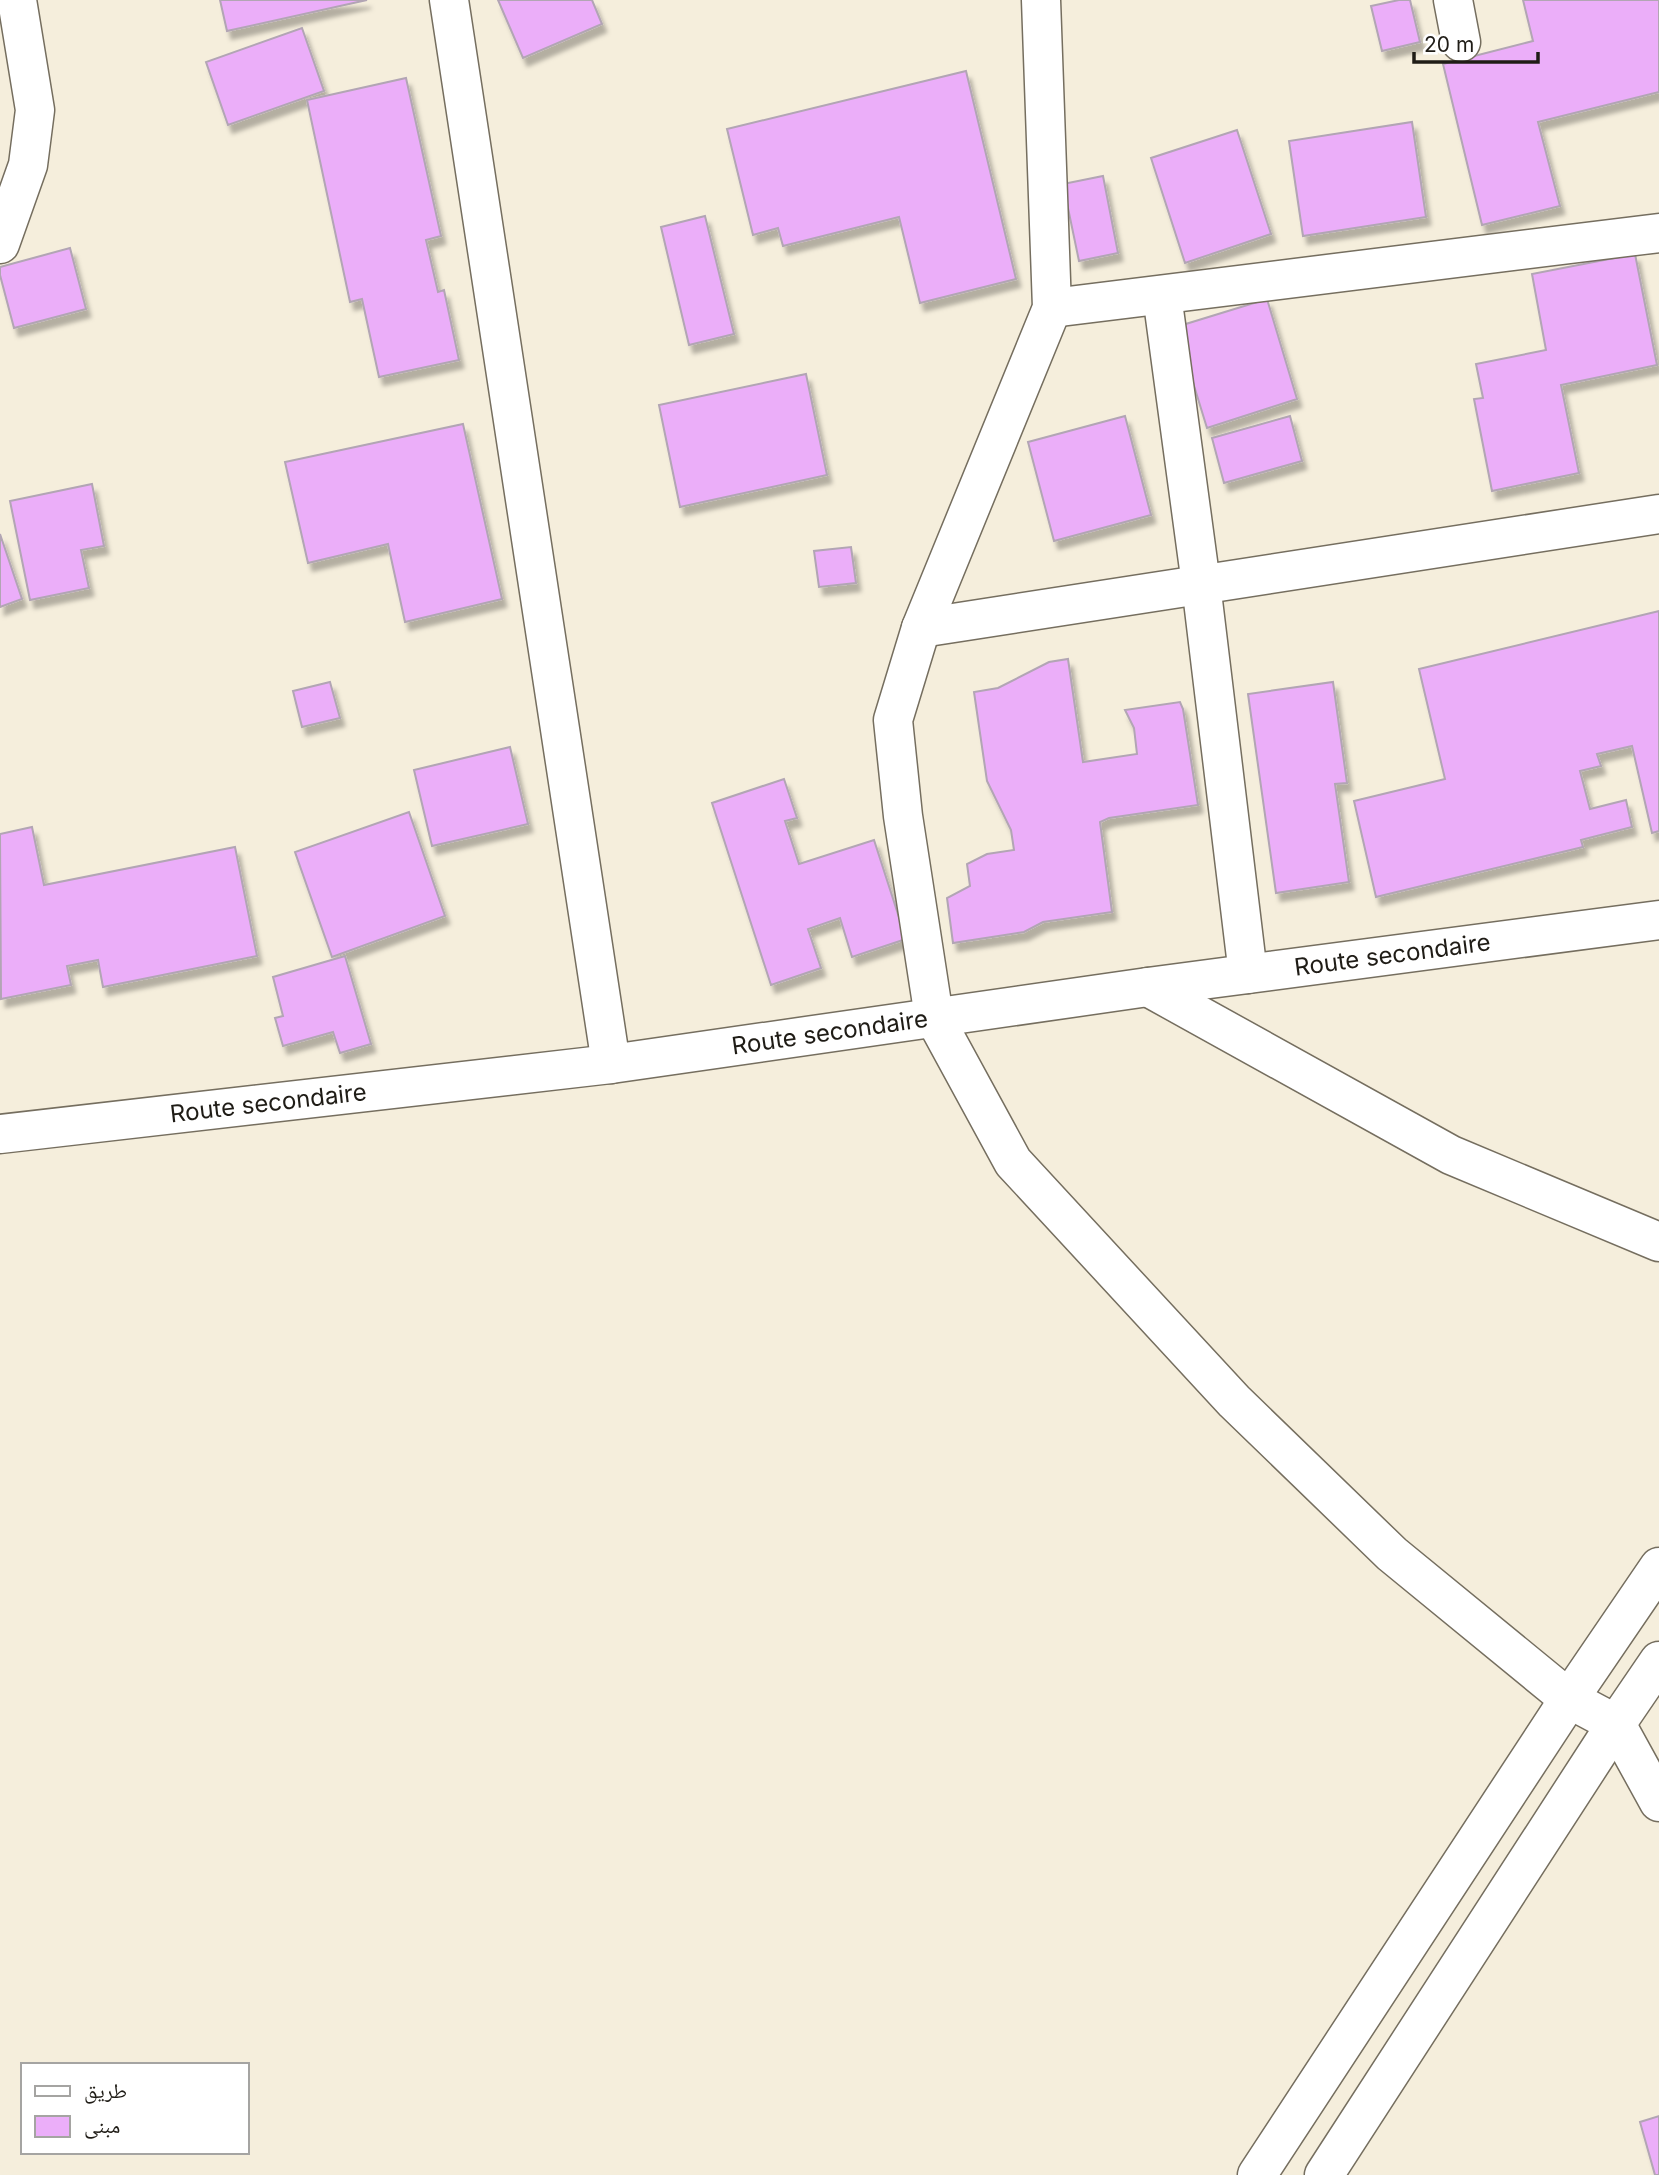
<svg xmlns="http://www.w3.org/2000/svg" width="1659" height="2175" viewBox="0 0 1659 2175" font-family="Inter,'Noto Naskh Arabic',sans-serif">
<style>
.building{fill:#ebaef9;stroke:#b2a5b4;stroke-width:2;filter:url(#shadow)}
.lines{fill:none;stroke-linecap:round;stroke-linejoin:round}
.minor-casing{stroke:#756e5f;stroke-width:41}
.minor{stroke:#fff;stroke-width:38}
.labels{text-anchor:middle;stroke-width:5;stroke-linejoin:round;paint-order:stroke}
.street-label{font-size:24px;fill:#1f1c16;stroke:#fff}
</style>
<defs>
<filter id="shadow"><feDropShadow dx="4.5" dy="8" stdDeviation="2" flood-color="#0004"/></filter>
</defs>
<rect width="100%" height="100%" fill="#f5eedc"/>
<path class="building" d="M220,0H367L227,31Z
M498,0H592L602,24L523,58Z
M1399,0H1410L1420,42L1382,51L1371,6Z
M1523,0H1659V92L1538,122L1560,206L1482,225L1443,64L1533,41Z
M302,28L324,91L228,125L206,62Z
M966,71L1016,279L920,303L899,217L783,246L778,228L753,235L727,129Z
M406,78L441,236L426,240L438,292L444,290L459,360L379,377L362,299L350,302L307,100Z
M1412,122L1426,217L1303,236L1289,141Z
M1237,130L1271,234L1185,263L1151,158Z
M1103,176L1118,253L1079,261L1063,184Z
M705,216L734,334L689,345L661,227Z
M70,248L86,309L14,328L0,275V267Z
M1635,254L1657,365L1561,385L1579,473L1492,491L1474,399L1483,398L1476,364L1546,350L1532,274Z
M1267,299L1297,399L1207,428L1176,327Z
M806,374L827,475L680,507L659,405Z
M1125,416L1151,515L1054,541L1028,442Z
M1290,416L1302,461L1224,483L1212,438Z
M463,424L502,599L405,622L388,544L308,563L285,462Z
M92,484L104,546L81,550L89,588L30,600L10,501Z
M0,534L22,599L0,607Z
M851,547L856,583L819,587L814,551Z
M1659,611V831L1652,833L1632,746L1597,754L1601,766L1580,771L1590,809L1626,800L1632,827L1581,840L1583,847L1376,897L1354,801L1445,779L1419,669Z
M1068,659L1083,762L1137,754L1134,728L1125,710L1180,702L1183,709L1198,805L1109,818L1100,822L1112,912L1043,922L1024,932L953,943L947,898L970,886L967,864L987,854L1014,850L1011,830L987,781L974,692L998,688L1049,662Z
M330,682L340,718L302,727L293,691Z
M1333,682L1347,783L1335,784L1349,882L1276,893L1248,694Z
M510,747L528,824L432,846L414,770Z
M784,779L797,818L785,821L799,864L874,840L906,939L852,957L840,918L808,929L821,968L771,985L712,803Z
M409,812L445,916L332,957L295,852Z
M32,827L44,885L235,847L257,956L103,987L98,960L67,966L71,985L1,999L0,834Z
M345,956L371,1044L340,1053L333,1032L283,1046L275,1018L283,1016L273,977Z
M1659,2116V2175H1655L1640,2122Z"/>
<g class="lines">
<defs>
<g id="minor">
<path d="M449,0L611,1064"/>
<path d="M1041,0L1052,308L921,628L893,720L903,816L934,1017L1013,1162L1234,1401L1392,1554L1569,1699L1616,1724L1659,1802"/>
<path d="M1453,0L1461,42"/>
<path d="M0,244L28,165L35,110L17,0"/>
<path d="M1162,295L1201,584L1248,974"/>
<path d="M1052,308L1659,233"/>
<path d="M921,628L1659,514"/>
<path d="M1148,987L1451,1155L1659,1242"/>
<path id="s1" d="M0,1134L611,1064L1148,987L1659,920"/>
<path d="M1257,2175L1569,1699L1659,1567"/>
<path d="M1324,2175L1616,1724L1659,1661"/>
</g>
</defs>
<use href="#minor" class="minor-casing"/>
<use href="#minor" class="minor"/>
</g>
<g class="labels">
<g class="street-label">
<text dy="8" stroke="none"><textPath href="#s1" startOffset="1404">Route secondaire</textPath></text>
<text dy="8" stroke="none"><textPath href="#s1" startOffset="836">Route secondaire</textPath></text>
<text dy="8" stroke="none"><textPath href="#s1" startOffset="270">Route secondaire</textPath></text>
</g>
</g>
<rect x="21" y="2063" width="228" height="91" fill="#ffffff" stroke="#a5a4a2" stroke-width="2"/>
<rect x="35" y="2086" width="35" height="10" fill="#ffffff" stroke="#a5a4a2" stroke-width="2"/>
<text x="84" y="2098" font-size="21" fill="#1f1c16">طريق</text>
<rect x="35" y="2116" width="35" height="21" fill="#ebaef9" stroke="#a5a4a2" stroke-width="2"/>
<text x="84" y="2133" font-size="21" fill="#1f1c16">مبنى</text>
<path d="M1414 52v10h124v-10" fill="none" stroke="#1f1c16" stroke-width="3.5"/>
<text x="1424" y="52" font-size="21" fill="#1f1c16" stroke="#ffffff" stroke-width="5" paint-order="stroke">20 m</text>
</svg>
